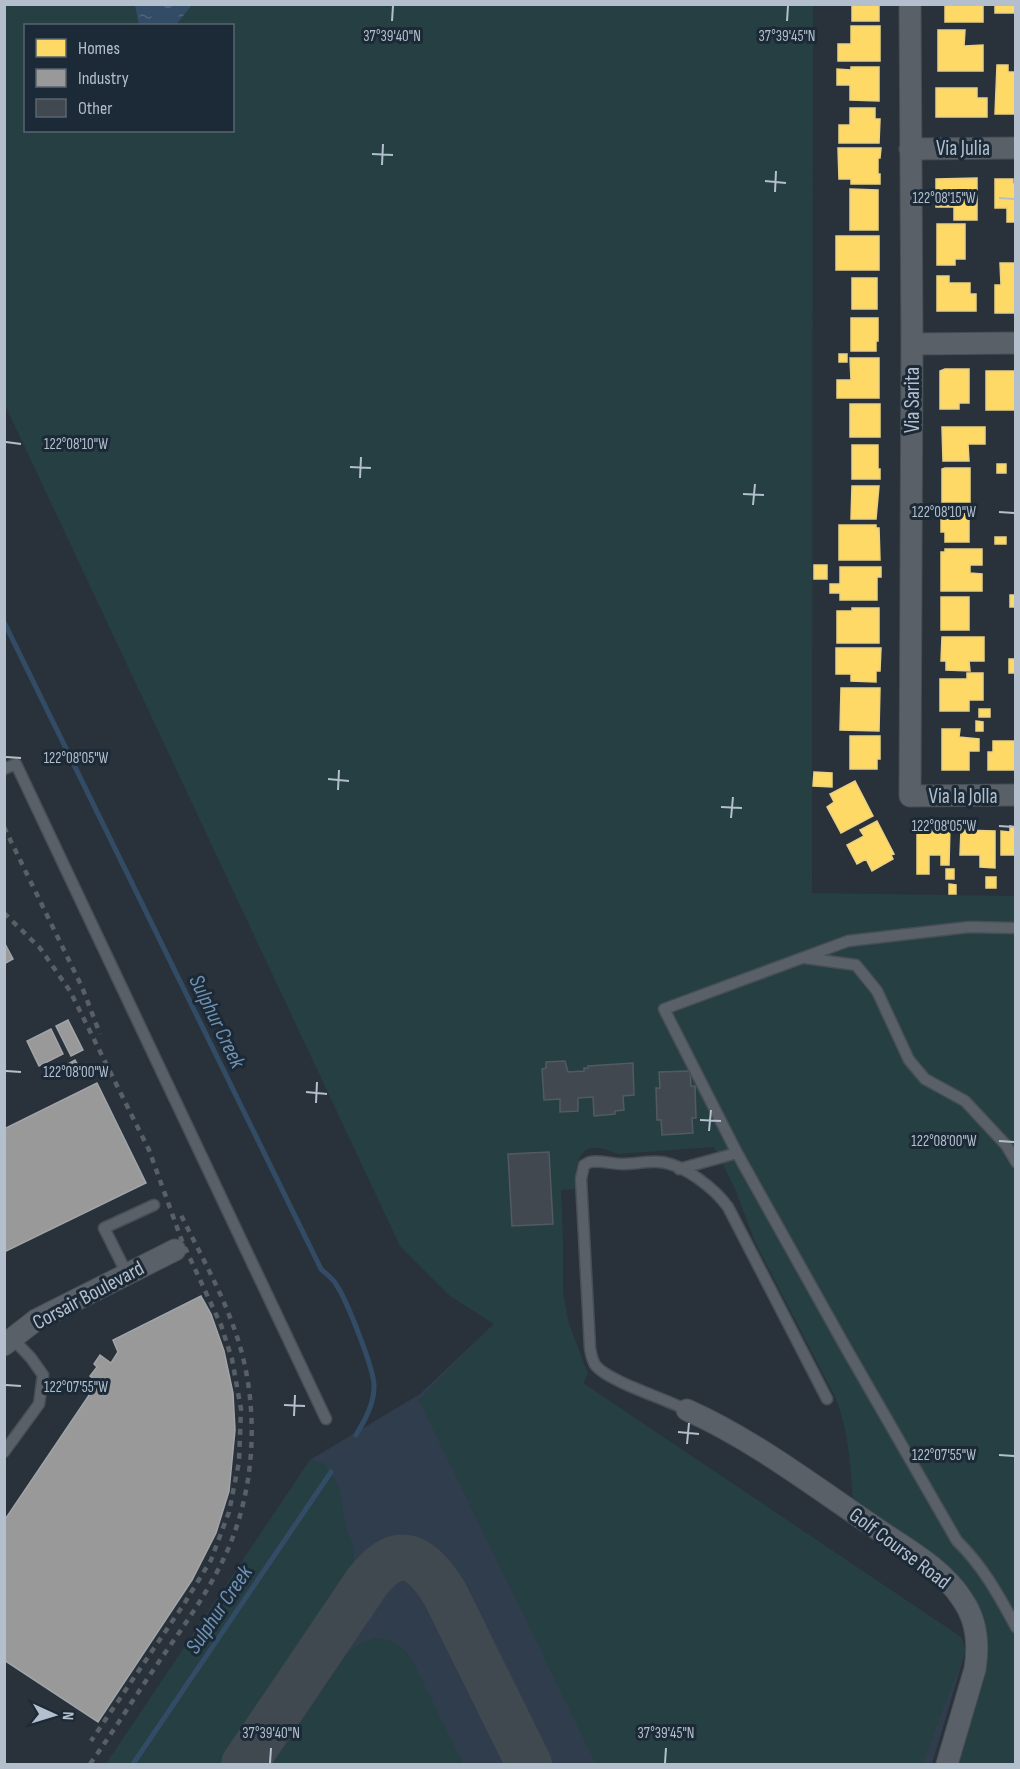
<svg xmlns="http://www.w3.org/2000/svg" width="1020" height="1769" viewBox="0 0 1020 1769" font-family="'Sofia Sans Condensed',sans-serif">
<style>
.airport{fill:#303d4c}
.grass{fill:#263f42;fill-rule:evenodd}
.water{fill:url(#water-ripples)}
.homes{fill:#ffd966;stroke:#e8d185;stroke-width:1.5}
.industry{fill:#999;stroke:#a1a4a8;stroke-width:1.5}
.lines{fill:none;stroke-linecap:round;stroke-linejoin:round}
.stream{stroke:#334c66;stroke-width:5}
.taxiway{stroke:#404850;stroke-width:46}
.building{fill:#414850;stroke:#515a62;stroke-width:1.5}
.service-casing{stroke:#484e55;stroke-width:13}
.minor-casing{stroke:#484e55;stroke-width:23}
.service{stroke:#5a6068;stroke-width:10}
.minor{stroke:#5a6068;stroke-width:21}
.rail{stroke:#585f66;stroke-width:4.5;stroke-dasharray:6 6;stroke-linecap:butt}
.ticks{fill:none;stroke:#b3bfcc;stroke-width:2}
.labels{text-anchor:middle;stroke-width:6;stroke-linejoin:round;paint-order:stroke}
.street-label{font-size:21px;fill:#b3bfcc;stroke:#1c2936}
.water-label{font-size:22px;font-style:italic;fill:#7092b2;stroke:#1c2936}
.ticks-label{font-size:15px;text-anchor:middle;fill:#b3bfcc;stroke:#1c2936;stroke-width:6;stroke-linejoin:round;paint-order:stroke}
</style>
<defs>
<pattern id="water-ripples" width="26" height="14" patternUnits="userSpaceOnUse" patternTransform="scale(1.5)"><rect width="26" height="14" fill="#334c66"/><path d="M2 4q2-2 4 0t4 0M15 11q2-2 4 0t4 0" fill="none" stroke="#4e647b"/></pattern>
</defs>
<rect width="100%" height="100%" fill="#29323b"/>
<path class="airport" d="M494,1324L961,1637L966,1649L932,1764H106L310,1460L420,1394Z"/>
<path class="grass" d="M4,5H813L812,893L1015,896V1764H957L987,1656C989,1621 976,1594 951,1570L853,1499C850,1464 849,1430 835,1397L755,1242L735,1189L714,1147L617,1154C585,1138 574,1154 576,1186L574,1189L561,1190L563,1240V1293L569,1324L588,1374L583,1383L961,1637L966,1649L922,1764H596L419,1400L494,1324L450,1296L400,1246L5,405ZM26,26H232V130H26Z
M310,1460L325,1464L338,1485L347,1532L354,1547V1559L348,1579L223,1764H106Z
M377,1638C392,1639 402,1646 411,1658L463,1764H273L347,1654L361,1643Z"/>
<path class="water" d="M135,5V4L192,5L175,26L139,25Z"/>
<path class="homes" d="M852,4H879V21H852Z
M945,4H983V22H945Z
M995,4H1016V13H995Z
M851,26H880V61H838V44H851Z
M938,30H965L964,46L983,45V71H938Z
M997,65H1008V72H1016V114H995Z
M851,67H879V101L850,100V85H837V69L851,70Z
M936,88H977V98H987V117H936Z
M850,108H875V119H880L879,143H839V125H850Z
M838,148H881L880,158H878V174H880V184H851V179H839Z
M977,178V220H954V207H936V179Z
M995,179H1013V184H1016V222H1007V208H995Z
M850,189L878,190V230H850Z
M937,224H965V259H955V265H937Z
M836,236H879V270H836Z
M1000,263H1016V313H995V285H1001Z
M937,276H949V283H970V294H976V311H937Z
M852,278H877V309H852Z
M851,318H878V341H876V351H851Z
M839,354H847V362H839Z
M850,358H879V398H837V380H851Z
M945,369H969V403H959V409H940V371Z
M986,371H1016V410H986Z
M850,404H880V437H850Z
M942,427H985V444H968L969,461H943Z
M852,445H878V469H880V479H852Z
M997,464H1006V473H997Z
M945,468H970V502H942V469Z
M852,486H879L876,519H851Z
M941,508H969V542H945V532H941Z
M839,525H876V528H879L880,560H839Z
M995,537H1006V544H995Z
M945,549H982V565H970V573L982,574V591H941V552H945Z
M814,565H827V579H814Z
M840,567H881V577H877V600H840V593H830V584H840Z
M1010,595H1016V607H1010Z
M941,597H969V630H941Z
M852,608H879V643H837V611H852Z
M942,637H984V661H969L970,671L946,670V661H941Z
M836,648H881L880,671H876V682L851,681V674H836Z
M1009,659H1016V673H1009Z
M967,673H983V700H969V711H940V679H967Z
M841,688H880L879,731L840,730Z
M979,709H990V717H979Z
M976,721L983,722V731H976Z
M942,729H960L959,737L979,739V751H969V770H942Z
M850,736H880V759H877V769H850Z
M993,741H1016V770H988V752H993Z
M814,772L832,773V787L813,786Z
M855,781L873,816L841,833L827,807L834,802L830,794Z
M877,821L894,854L891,855L893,859L872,871L866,859L857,864L847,845L864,836L860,830Z
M941,826H950L949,865H941V855H929V874H917V830H941Z
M1010,826L1016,827V855H1001V831L1010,832Z
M961,830L995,831V868L980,867V855H960Z
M946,869H954V879H946Z
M986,877H996V888H986Z
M949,884L956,885V894H949Z"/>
<path class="industry" d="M4,942L13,959L4,964Z
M68,1020L83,1050L71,1056L56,1026Z
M51,1029L63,1054L39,1066L27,1041Z
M75,1060L81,1071L74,1075L68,1064Z
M97,1083L146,1183L4,1252V1129Z
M201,1296L211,1314L224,1351L233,1393L235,1430L229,1491L216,1533L192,1580L98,1722L4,1660V1521L98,1382L90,1376L97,1367L94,1364L100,1355L111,1363L118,1352L113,1340Z"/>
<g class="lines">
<path class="stream" d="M4,622C109,838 217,1053 321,1269C326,1274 334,1279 337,1286C347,1301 375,1371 374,1387C374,1404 365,1420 356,1435
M133,1764L331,1472"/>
<path class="taxiway" d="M244,1764L367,1582C399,1541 421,1556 445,1594L529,1764"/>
</g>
<path class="building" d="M565,1061L568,1072L584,1071V1068H588V1066L633,1063L634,1095L623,1096L624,1110L615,1111V1114L594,1116L593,1097L578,1098V1111L560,1112V1099L544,1100L542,1069L546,1068V1062Z
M690,1071L691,1086H695L696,1118H692L693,1133L662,1135L661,1120H657L656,1088H660L659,1072Z
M549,1152L553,1224L512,1226L508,1154Z"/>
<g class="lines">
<defs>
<path id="service" d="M4,769L16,764L326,1419
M805,958L856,965L877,991L909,1060L925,1079L965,1101L1006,1145L1016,1162
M737,1153L846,1348L957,1541C983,1566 999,1596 1016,1627
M679,1169L737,1153L664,1009L848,941L969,927L1016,928
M127,1274L104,1228L154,1205
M687,1410C666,1399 610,1382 596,1366C592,1361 591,1354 590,1348L581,1179L584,1165L590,1162C600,1160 611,1164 622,1164C634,1164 647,1161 660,1162C684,1164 715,1189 728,1207L827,1399
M4,1452L39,1404L43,1375L31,1358L12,1338"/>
<path id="minor" d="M910,4L912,344L910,796L1016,795
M910,149L1016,148
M912,344L1016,343
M4,1345L36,1320L175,1250
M687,1410C752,1439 811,1484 870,1524C901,1546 941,1566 962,1599C977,1620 979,1644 975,1669L947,1764"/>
</defs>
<use href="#service" class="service-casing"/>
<use href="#minor" class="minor-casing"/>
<use href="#service" class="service"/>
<use href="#minor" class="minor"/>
<path class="rail" d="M4,827L82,987L100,1034
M4,913L40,948L70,991L149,1150L182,1241L221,1325L232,1359L241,1409L239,1462L229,1512L211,1560L184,1604L91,1741
M90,1764C113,1732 134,1698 156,1666C180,1631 206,1596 224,1558C255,1493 260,1412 239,1343C225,1297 200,1254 179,1211"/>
</g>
<path class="ticks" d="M392,21L393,6M787,21L788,6M372,154L393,155M382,165L383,144M765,181L786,183M775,192L776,171M999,198L1014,199M6,442L21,444M350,467L371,468M360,478L361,457M743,494L764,495M753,505L755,484M999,512L1014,513M6,757L21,758M328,779L349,781M338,790L339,770M721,807L742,808M731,818L733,797M999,826L1014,827M6,1071L21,1072M306,1092L327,1094M316,1103L317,1082M700,1120L721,1121M709,1131L711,1110M999,1141L1014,1142M6,1385L21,1386M284,1405L305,1406M294,1416L295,1395M678,1432L699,1434M687,1444L689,1423M999,1455L1014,1456M270,1763L271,1748M665,1763L666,1748"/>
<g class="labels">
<g class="street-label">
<text x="963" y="155">Via Julia</text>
<text transform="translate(912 400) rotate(-90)" y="7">Via Sarita</text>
<text x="963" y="803">Via la Jolla</text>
<text transform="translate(88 1295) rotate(-28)" y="7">Corsair Boulevard</text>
<text transform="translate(900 1548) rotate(37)" y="7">Golf Course Road</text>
</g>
<g class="water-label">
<text transform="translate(218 1021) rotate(64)" y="8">Sulphur Creek</text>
<text transform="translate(218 1609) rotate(-56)" y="8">Sulphur Creek</text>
</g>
</g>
<g class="ticks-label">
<text x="392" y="41">37°39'40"N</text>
<text x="787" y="41">37°39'45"N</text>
<text x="944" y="203">122°08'15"W</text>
<text x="76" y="449">122°08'10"W</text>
<text x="944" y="517">122°08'10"W</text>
<text x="76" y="763">122°08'05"W</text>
<text x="944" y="831">122°08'05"W</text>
<text x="76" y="1077">122°08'00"W</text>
<text x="944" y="1146">122°08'00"W</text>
<text x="76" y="1392">122°07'55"W</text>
<text x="944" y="1460">122°07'55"W</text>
<text x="271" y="1738">37°39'40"N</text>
<text x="666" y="1738">37°39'45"N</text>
</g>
<rect width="1020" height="1769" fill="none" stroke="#b3bfcc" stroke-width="12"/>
<rect x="24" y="24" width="210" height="108" fill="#1c2936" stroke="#586572" stroke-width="1.5"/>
<rect x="36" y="39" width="30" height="18" fill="#ffd966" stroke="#586572" stroke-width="1.5"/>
<text x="78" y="54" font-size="18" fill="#b3bfcc">Homes</text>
<rect x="36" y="69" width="30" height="18" fill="#999999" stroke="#586572" stroke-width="1.5"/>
<text x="78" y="84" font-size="18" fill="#b3bfcc">Industry</text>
<rect x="36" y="99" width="30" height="18" fill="#414850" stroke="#586572" stroke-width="1.5"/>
<text x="78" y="114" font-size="18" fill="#b3bfcc">Other</text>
<g transform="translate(54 1715) rotate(94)" stroke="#1c2936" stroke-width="4.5" paint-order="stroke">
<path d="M0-4.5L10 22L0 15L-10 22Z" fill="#b3bfcc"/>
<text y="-9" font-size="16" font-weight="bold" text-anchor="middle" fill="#b3bfcc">N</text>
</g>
</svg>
